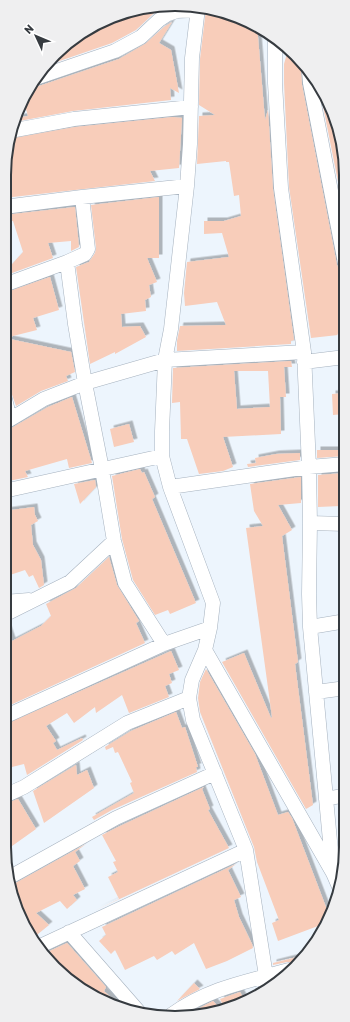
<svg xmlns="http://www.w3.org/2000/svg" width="350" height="1022" viewBox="0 0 350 1022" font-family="Rubik,sans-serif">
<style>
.building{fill:#f8cdba;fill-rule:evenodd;filter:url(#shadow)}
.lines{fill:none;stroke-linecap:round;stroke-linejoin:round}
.minor-casing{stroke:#a6b2bf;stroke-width:15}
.minor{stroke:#fff;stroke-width:14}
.rim{fill:none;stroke:#363b40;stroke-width:2}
</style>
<defs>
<filter id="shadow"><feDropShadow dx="3.5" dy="-3.5" stdDeviation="0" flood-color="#0004"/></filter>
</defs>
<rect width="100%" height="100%" fill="#edf5fd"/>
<path class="building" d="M152,6H165L153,14L136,30L112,43L45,66L89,27Z
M206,9L219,10L257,25L265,120L268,110L273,189L294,340L291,341V344L177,351V341L180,326L226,325L217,302L185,306L184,293L187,262L229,257L222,233L204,234V221H224L241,216L239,195L234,196L229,162H226V161L197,164L199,116L215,115L199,105L200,59Z
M172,22L159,43L171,50L179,93L170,88L171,100L73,111L14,122L16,118L28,116L24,102L32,85L39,86L119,59L145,44L164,27Z
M288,50L305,64L302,67L301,71L302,85L337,265L339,269L345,271V333L337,334L338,335L311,338L289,187L284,83V64Z
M319,86L328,100L344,152L345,163L339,168L345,174V217Z
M173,117L182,118L179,168L150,171L155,181L4,198V175L9,139L75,127Z
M159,197V258H147L157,282L149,285L151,297L145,300L146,311L121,314L122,327L140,326L146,337L115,354V352L90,364L76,267L89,262L95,253L96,248L91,205Z
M75,207L79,247L71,251V241L48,243L53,258L4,276V273L23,252L13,221L8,222V218L4,219V215Z
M50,277L59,310L33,318L37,330L5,338L71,352L75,372L66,376L68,381L41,391L16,406L10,389L4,387V293Z
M291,361L292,367H284L286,397H280L281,434L223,437L233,467L223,471L199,474L187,439H181L180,402L172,403L173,368ZM234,371H268L270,407L237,409Z
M345,393V414L333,415L332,394Z
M72,397L92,463L69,468L67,459L25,471L28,477L4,482V479L11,476L4,464V431L8,430L48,407Z
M129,424L134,442L114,447L110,429Z
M317,450H345V456L317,458Z
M300,453V460L248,467L247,464L256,463L255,458L276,454Z
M140,469L142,473L144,472L155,497L152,499L196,603L170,614L168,610L155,615L133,580L122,539L112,476Z
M345,473V477H340L341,506L318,507V475Z
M301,477V503L278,505L292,530L282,536L298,662L295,664L313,805L306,809L222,662L244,653L271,718L272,717L246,528L263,526L254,511L250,484Z
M95,480L96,487L80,504L74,484Z
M34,507L35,515L38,521L31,525L33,545L41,560L44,585L39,588L33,575L29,577L25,570L4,577V511Z
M109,557L117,585L139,621L136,623L145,643L4,708V623H6L12,641L41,626L51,616L46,604L76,588Z
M171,651L179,670L169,674L172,683L165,686L169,697L129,713L122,695L96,713L95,707L74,723L67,713L46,726L56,741L53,743L57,750L82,738L83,740L27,775L24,764L4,769V725Z
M206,669L255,754L278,815L288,812L292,818L329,915L326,923L278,941L272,923L279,920L257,862L254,847L200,712L198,698L200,682Z
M176,712L182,728L185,727L198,767H196L197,772L112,810L94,820L92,817L134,793L130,783L132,782L118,752L115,753L113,747L106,750L105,747L131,731Z
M76,765L77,775L87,770L94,788L44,823L33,791Z
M204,787L202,789L210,809L208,810L229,848L94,911L119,899L108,877L118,872L113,862L116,861L102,835L120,826Z
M18,799L36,829L5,851L4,804Z
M86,844L75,852L80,861L73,866L85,889L73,895L77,900L67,909L60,901L36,913L49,925L33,938L17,912L12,885Z
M236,864L228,870L241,897L234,900L239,917L252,944L253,948L227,961L206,969L194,943L175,955L172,951L157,960L154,956L125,970L115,950L111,954L99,941L106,935L102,927Z
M67,943L106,987L104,991L121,1007L99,1000L47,960L43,954Z
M305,955L295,964L292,962H287L273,965V963Z
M194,983L200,989L177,1001Z
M240,992L244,999L225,1009L220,999Z
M213,1001L223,1011L219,1012L188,1014Z"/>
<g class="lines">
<defs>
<path id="minor" d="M198,8L192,58L190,144L187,186L171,329L165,360L162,431V456L170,487L213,603L210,628L205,650L192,680L189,698L193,720L246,850L266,976V991
M275,39V83L281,188L304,352L309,467L310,523L309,594L310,627L333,873
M309,71L310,83L345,263
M36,78L115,51L141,37L159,20L168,14L177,11L197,10
M10,131L74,119L191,107
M4,207L82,197L187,186
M67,262L75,324L85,383L102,469L114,541L125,583L164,644
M4,285L67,262L85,254L88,249L82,197
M304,362L345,357
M4,395L10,419
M4,423L44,399L85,383L165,360L304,352
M170,487L309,467L345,464
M4,491L162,456
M310,523L345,524
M4,602L29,600
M4,615L70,582L114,541
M310,627L346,621
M205,650L333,873L340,889
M316,692L346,688
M4,717L164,644L210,628
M4,796L24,787L127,723L189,698
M326,799L346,795
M10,877L116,818L215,773
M69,932L139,1012
M38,947L246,850
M171,1015C209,988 245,982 289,970"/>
</defs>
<use href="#minor" class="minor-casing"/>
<use href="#minor" class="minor"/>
</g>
<path d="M0 0H350V1022H0ZM175 11H175A164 164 0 0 1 339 175V847A164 164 0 0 1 175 1011H175A164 164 0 0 1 11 847V175A164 164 0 0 1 175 11Z" fill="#efeff0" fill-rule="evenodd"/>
<path class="rim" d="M175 11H175A164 164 0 0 1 339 175V847A164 164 0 0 1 175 1011H175A164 164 0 0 1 11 847V175A164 164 0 0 1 175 11Z"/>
<g transform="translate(36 36) rotate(314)" stroke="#ffffff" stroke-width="3" paint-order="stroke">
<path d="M0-3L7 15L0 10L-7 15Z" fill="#363b40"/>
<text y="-6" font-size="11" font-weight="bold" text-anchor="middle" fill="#363b40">N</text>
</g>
</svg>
